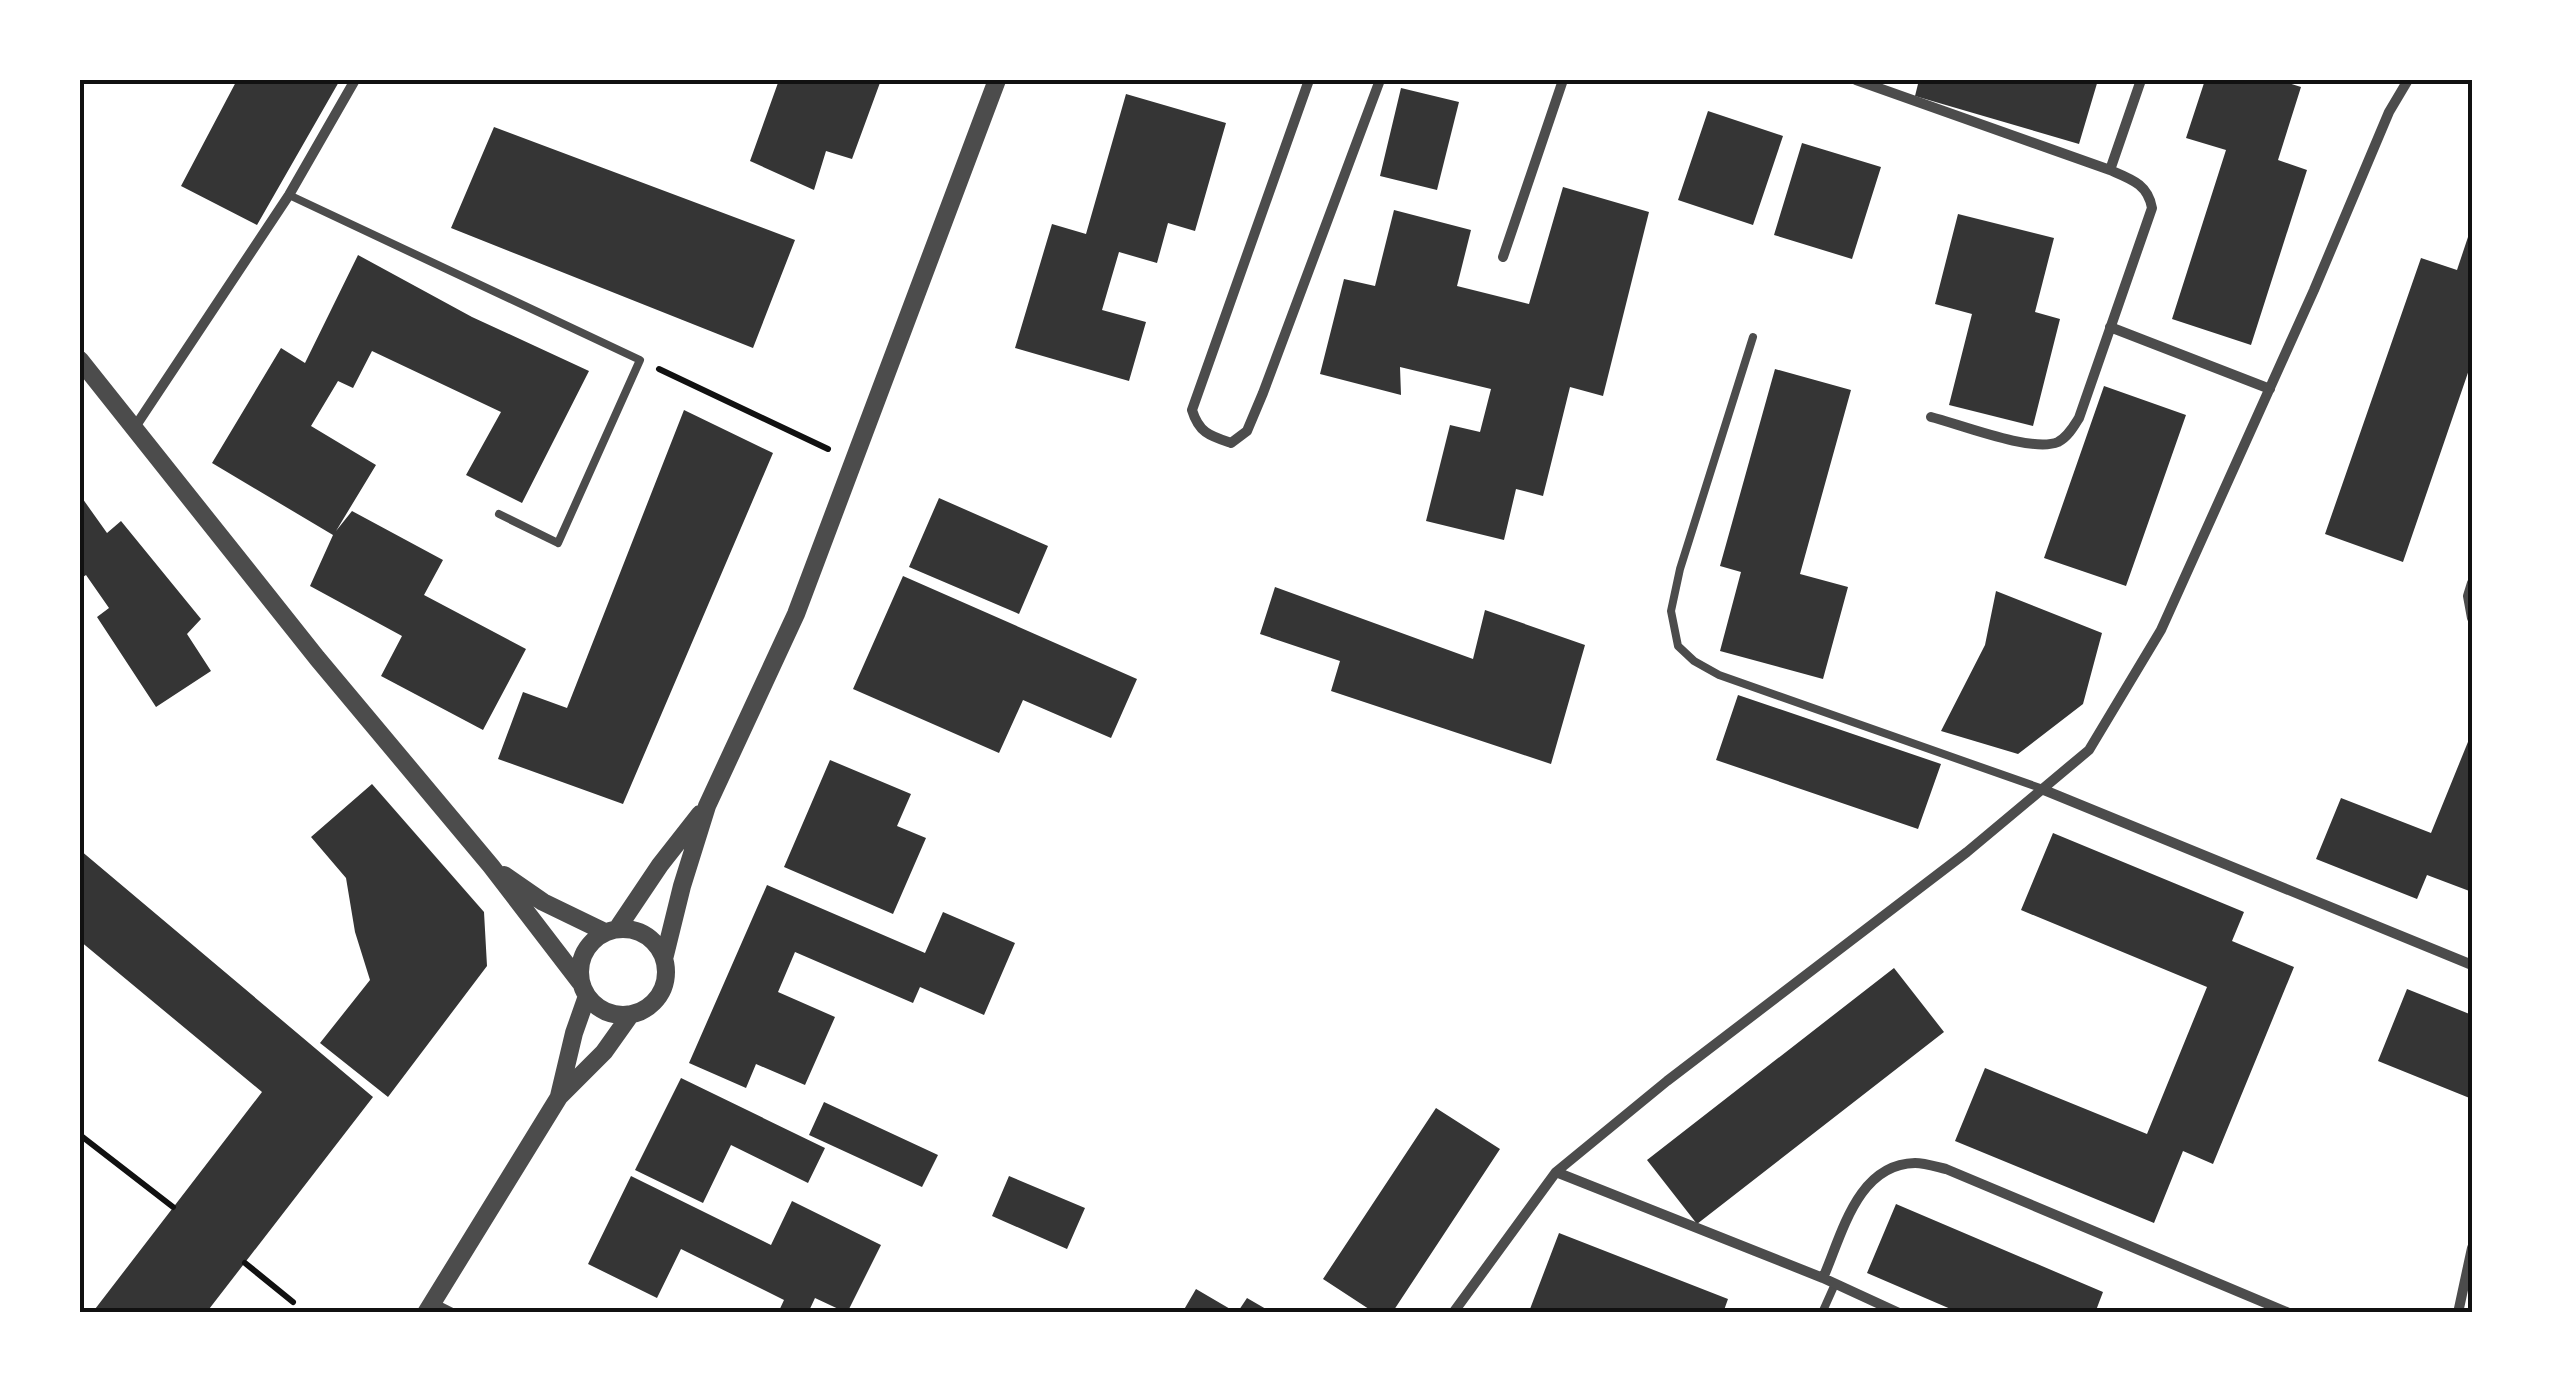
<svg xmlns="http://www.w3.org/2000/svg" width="2552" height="1393" viewBox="0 0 2552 1393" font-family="Mulish,sans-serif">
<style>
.building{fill:#353535}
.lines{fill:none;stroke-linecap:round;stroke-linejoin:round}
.path{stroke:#111;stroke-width:6}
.service{stroke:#4c4c4c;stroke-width:8}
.minor{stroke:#4c4c4c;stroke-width:10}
.tertiary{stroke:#4c4c4c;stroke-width:18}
.neatline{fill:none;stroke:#111;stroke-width:4}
</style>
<rect width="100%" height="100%" fill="#fff"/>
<path class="building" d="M237,80H340L257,225L181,186Z
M779,80H881L852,159L826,151L814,190L750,161Z
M1919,80H2098L2079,144L1915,96Z
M2205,80H2279L2301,87L2278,160L2307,170L2251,345L2172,319L2226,150L2186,138Z
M1401,88L1459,102L1437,190L1380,176Z
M1126,94L1226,123L1195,231L1168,223L1157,263L1119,252L1102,310L1146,322L1129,381L1015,348L1052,224L1086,234Z
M1708,111L1783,136L1753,225L1678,200Z
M494,127L795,240L753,348L451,228Z
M1802,143L1881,167L1852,259L1774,235Z
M1563,187L1649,212L1603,396L1570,387L1543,496L1516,489L1504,540L1426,521L1450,425L1480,432L1491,389L1400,367L1401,395L1320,374L1344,279L1375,286L1394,210L1471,230L1457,286L1529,304Z
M1958,214L2054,238L2035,312L2060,319L2033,426L1949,405L1972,314L1935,304Z
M2471,228L2472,361L2403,562L2325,534L2421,258L2457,270Z
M358,255L472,317L589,371L522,503L466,475L501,412L372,351L353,388L338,381L311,426L376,465L336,531L352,511L443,560L424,595L526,649L483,730L381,676L402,636L310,586L333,535L212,463L281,348L305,363Z
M1775,369L1851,390L1800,574L1848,587L1823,679L1720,651L1741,572L1720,566Z
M2104,386L2186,415L2126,586L2044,558Z
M684,410L773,453L623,804L498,759L523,692L567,708Z
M80,495L107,533L121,521L201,619L187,634L211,671L156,707L97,617L109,608L86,575L80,579Z
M939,498L1048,546L1019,614L909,567Z
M903,576L1137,679L1111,738L1023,700L999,753L853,689Z
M1275,587L1473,659L1485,610L1585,645L1551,764L1331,691L1340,661L1260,634Z
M1996,591L2102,633L2083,704L2018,754L1941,731L1985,645Z
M1738,695L1941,764L1918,829L1716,760Z
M2472,732V892L2427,875L2417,899L2316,859L2341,798L2431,833Z
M830,760L911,794L897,826L926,838L893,914L784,867Z
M372,784L484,912L487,966L388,1097L320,1043L370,980L355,932L346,878L311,837Z
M2053,833L2244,912L2232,941L2294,967L2213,1164L2183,1151L2154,1223L1955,1141L1985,1068L2147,1134L2207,987L2021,910Z
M80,850L373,1097L206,1313H92L262,1092L80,941Z
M767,885L925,953L943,912L1015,943L984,1015L920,987L913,1003L795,952L778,992L835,1017L805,1085L756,1064L746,1088L689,1063Z
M1894,968L1944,1032L1697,1224L1647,1160Z
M2407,989L2472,1015V1099L2378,1061Z
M681,1078L825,1148L808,1183L731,1145L703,1203L635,1170Z
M824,1102L938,1155L922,1187L809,1135Z
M1436,1108L1500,1149L1392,1313H1375L1323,1279Z
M631,1176L771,1245L792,1201L881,1245L847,1313L815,1298L808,1313H778L784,1300L681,1249L657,1298L588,1264Z
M1009,1176L1085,1208L1067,1249L992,1216Z
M1896,1204L2103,1292L2095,1313H1960L1867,1273Z
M1559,1233L1728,1299L1723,1313H1541L1530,1309Z
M1196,1289L1237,1313H1182Z
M1247,1298L1273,1313H1237Z"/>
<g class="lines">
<path class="path" d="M659,369L828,449
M80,1135L173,1207
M245,1263L293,1302"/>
<path class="service" d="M289,195L640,360L558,543L499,514
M1753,337L1680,569L1671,611L1678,646L1694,661L1719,675L2043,789
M1822,1313L1835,1284"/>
<path class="minor" d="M1309,80L1192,410C1199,433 1210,436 1231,443L1247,431L1263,393L1380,80
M1856,80L2110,170C2131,179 2148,184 2152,208L2079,418C2074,426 2068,437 2058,442C2032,453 1959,424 1931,417
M2110,170L2141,80
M1503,257L1563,80
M2110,327L2270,389
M135,427L289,195L355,80
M2472,583L2468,596L2472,618
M2044,790L2472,965
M1556,1172L1823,1278L1899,1313
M1823,1278C1842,1235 1857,1164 1915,1163C1925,1163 1937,1167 1946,1169L2289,1313
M434,1304L452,1313
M1453,1313L1556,1172L1667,1081L1967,852L2089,750L2161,630L2314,290L2389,112L2408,80
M2458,1313L2472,1248"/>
<path class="tertiary" d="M80,360L317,658L491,866L580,982
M504,875L543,902L605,932
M580 972a43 43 0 1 1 86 0a43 43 0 1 1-86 0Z
M617,929L660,865L700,814
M664,959L682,886L707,806L796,614L997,80
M559,1096L574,1033L587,996
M426,1313L559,1097L604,1052L631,1014"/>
</g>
<rect width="2552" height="1393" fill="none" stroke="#ffffff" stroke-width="165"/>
<rect x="82" y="82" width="2388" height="1228" class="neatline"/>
</svg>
